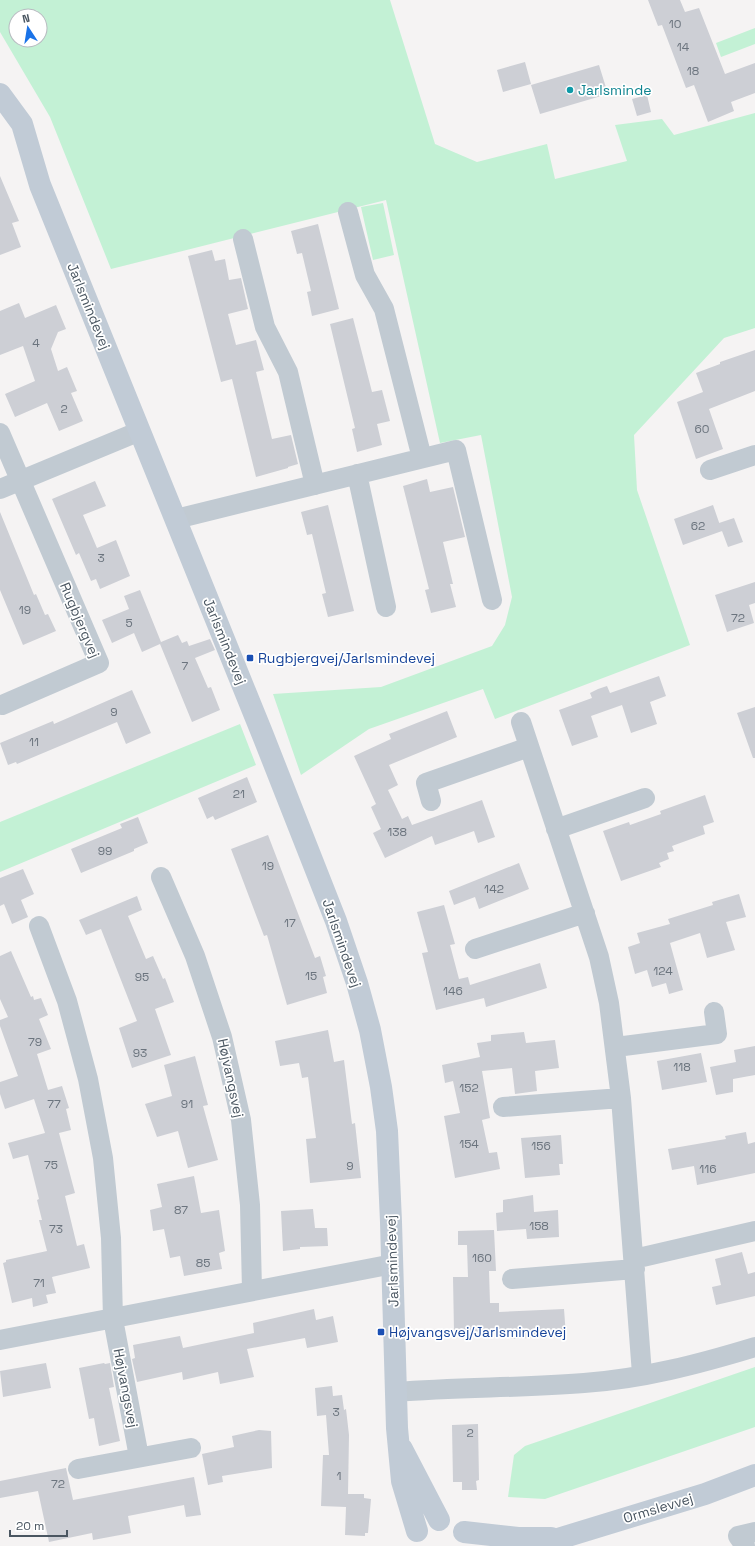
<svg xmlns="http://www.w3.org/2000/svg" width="755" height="1546" viewBox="0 0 755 1546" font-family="'Space Grotesk',sans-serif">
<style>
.green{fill:#c3f1d5;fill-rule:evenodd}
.building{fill:#cdcfd5}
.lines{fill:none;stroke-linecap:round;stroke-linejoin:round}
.street{stroke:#c1cad2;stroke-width:20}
.secondary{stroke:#c1cbd6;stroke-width:22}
.culture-dot{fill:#0f9aa8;stroke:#fff;stroke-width:1.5}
.transit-dot{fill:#1a4fb4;stroke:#fff;stroke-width:1.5}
.labels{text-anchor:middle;stroke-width:3.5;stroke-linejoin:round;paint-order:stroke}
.number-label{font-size:12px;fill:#6b747e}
.culture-label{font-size:14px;fill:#0d838f;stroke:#fff;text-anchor:start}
.street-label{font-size:14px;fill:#4a5661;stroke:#fff}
.transit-label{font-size:14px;fill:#164399;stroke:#fff;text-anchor:start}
</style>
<rect width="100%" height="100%" fill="#f5f3f3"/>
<path class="green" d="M0,0H390L435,144L477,162L547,144L555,179L627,161L615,125L662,119L674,135L755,113V328L724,338L634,435L637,490L690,645L495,719L483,689L369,729L301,775L273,694L381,687L492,646L505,625L512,597L481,435L440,443L386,200L111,269L50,117L0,32ZM16,16H40V40H16Z
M755,28V44L721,57L716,43Z
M383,203L394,255L373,260L361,207Z
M240,724L256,765L0,872V822Z
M755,1367V1427L545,1499L508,1497L514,1455L525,1446Z"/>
<path class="building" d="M648,0H680L685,12L699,8L725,74L755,63V93L731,102L734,111L708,122L694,85L686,88L662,25L658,26Z
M525,62L531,84L503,92L497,70Z
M599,65L608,94L540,114L531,85Z
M647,95L651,112L637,116L632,99Z
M0,176L19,221L12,223L21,247L0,255Z
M318,224L339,309L312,316L307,292L311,291L302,253L297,254L291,231Z
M212,250L215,261L225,259L229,280L241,278L248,309L228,314L236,345L256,340L264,370L256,372L272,439L291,435L298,464L288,467V468L256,477L232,379L221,382L188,256Z
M19,303L25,318L56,305L66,329L58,332L51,349L58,371L67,367L77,391L71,393L83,421L59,431L47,403L15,417L5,394L35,381L23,346L0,355V311Z
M353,318L372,392L382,390L390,421L377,424L382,445L357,452L352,429L355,428L330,324Z
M755,350V391L709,409L723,449L696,459L677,402L703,392L696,373L720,364V362Z
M427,479L430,492L453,487L465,537L443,542L453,584H450L456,607L431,613L425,590L429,589L403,486Z
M95,481L106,506L83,515L97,548L116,540L130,576L100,589L96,579L91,581L79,553L76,555L52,499Z
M328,505L354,611L328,617L322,594L326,593L312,534L307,535L301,512Z
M713,505L722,531L683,545L674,519Z
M0,512L34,595L36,594L45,615L48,614L56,631L23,645L0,590Z
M734,518L743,542L728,547L719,523Z
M755,582V603L749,605L754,623L727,632L715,595Z
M140,590L161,642L178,635L182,643L187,641L189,646L210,639L215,650L195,658L208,688L211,687L220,710L192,722L160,644L142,652L134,633L112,643L102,620L129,609L124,596Z
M659,676L666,696L650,702L657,724L631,733L622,705L591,716L598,737L572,746L559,710L592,698L590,693L598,689L607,686L610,693Z
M132,690L151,733L126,744L117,722L17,764L16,762L8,765L0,743L53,721L54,724Z
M755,707V758H753L737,713Z
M447,711L457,737L389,765L398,785L388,790L402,819L408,816L412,825L482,800L495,837L478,843L474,831L435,845L432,836L385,858L373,833L381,829L371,807L376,804L354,756L391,739L389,734Z
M247,777L257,802L215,820L213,816L207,819L198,798Z
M705,795L714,822L703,826L705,834L672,846L674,851L667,853L669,859L659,863L661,867L621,881L603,831L629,822L630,825L661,814L660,811Z
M138,817L148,843L134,849V851L81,873L71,849L122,828L120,824Z
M268,835L315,958L320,956L326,976L323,977L327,993L287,1005L267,935L264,936L231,849Z
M519,863L529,889L479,909L475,897L454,905L449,891Z
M23,869L34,894L21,900L28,917L12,924L4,904L0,906V878Z
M739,894L746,917L726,922L735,950L707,958L700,933L670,943L683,990L669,994L666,983L652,987L647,970L635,974L628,947L640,943L637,933L670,924L668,919L713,905L712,902Z
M137,896L142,910L128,916L146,959L153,956L163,979L165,978L174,1002L155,1009L171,1055L132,1068L119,1028L137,1021L101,929L86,935L79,920Z
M444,905L455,944L450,945L459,979L468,977L470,985L540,963L547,988L486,1007L484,998L436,1010L422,953L428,952L417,912Z
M11,951L31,997L33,996L34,1000L41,998L48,1015L39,1019L51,1049L37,1054L48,1090L62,1086L69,1108L66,1109L71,1130L59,1133L75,1193L65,1196L77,1246L84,1244L90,1268L52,1277L56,1293L46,1295L48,1303L33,1307L32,1298L12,1303L3,1263L6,1262V1260L47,1251L39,1220H42L37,1200L39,1199L28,1155L13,1159L8,1143L45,1133L34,1099L5,1109L0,1094V1082L18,1076L0,1026V1020L8,1017L0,999V956Z
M328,1030L334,1062L344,1060L352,1124L355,1123L361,1178L310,1183L306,1139L316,1138L308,1077L302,1078L299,1063L280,1066L275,1041Z
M524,1032L526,1043L555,1040L559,1068L535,1071L537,1091L515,1094L512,1068L482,1071L490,1118L482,1120L489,1153L497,1152L500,1169L455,1178L444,1116L460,1113L453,1081L445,1083L442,1065L480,1057L477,1043L491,1041V1035Z
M755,1046V1075L733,1079V1092L716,1095L710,1067L736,1062L734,1050Z
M701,1053L707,1082L662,1090L657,1061Z
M195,1056L208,1105L203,1106L218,1160L188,1168L178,1131L157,1137L145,1104L172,1096L164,1065Z
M746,1132L748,1144L755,1142V1173L697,1185L694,1166L672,1170L668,1149L726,1139L725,1136Z
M561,1135L563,1164H559L560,1175L525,1178L521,1138Z
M194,1176L201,1213L219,1210L225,1251L219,1253L222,1269L184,1276L180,1256L170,1258L164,1229L153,1231L150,1210L162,1207L157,1184Z
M533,1195L534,1212L558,1210L559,1237L527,1239L526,1229L497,1231L496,1213L503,1212V1200Z
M313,1209L315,1228H327L328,1246L300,1247V1249L283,1251L281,1211Z
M494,1230L496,1271H489L490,1303H499V1312L564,1309L566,1336L511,1339L510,1331L454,1332L453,1277H468L467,1245H458V1231Z
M742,1252L748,1274L755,1272V1296L716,1305L712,1287L721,1285L715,1259Z
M314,1309L316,1320L333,1316L338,1342L307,1348L305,1338L247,1349L254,1377L220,1384L218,1372L183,1380L182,1372L137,1382L132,1359L135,1358L133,1345L180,1336L183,1348L254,1333L253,1323Z
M46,1363L51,1388L3,1397L0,1371Z
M104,1363L105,1364L110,1363L114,1387L109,1388L120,1441L99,1446L94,1418L89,1419L79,1368Z
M332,1386L333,1396L342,1395L344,1410L346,1409L349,1435L348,1494H364V1498L371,1499L368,1533H365V1536L345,1535L346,1507L321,1506L323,1455H329L326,1415L317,1416L315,1388Z
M478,1424L479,1480L476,1481L477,1490H462V1482H453L452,1425Z
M259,1430L271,1431L272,1468L222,1476L223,1482L208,1485L202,1454L234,1447L232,1436Z
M66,1468L73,1500L194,1477L201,1515L186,1517L184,1505L128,1516L131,1533L93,1540L92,1533L49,1542L38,1491L0,1498V1481Z"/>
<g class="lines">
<path class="street" d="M348,212L365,275L384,309L422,458
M243,239L265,327L288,372L315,485
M0,433L99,663L2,705
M710,470L755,455
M357,474L386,607
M0,489L140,431
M176,519L456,450L492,600
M521,722L599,957L609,1003L621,1098L642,1374
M431,801L426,783L529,747
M556,829L645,798
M161,877L195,956L222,1037L241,1120L250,1205L252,1290
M39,926L67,1001L88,1079L103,1158L111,1238L113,1319L139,1457
M475,949L585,913
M616,1047L717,1034L714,1012
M503,1107L621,1098
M634,1259L755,1231
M512,1279L635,1269
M0,1340L393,1264
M396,1392C459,1387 521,1388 584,1383C642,1379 699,1364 755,1347
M78,1469L191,1448
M745,1546L738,1536L755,1532"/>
<path class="secondary" d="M0,94L22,124L40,185L262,733L336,921L357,983L370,1030L381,1087L387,1131L391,1222L397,1428L402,1481L417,1531
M402,1449L439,1520
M464,1532L518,1538H551
M535,1546L705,1494L755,1475"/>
</g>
<circle class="culture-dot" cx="570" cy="90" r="4"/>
<g class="transit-dot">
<rect x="246" y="654" width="8" height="8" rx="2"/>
<rect x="377" y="1328" width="8" height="8" rx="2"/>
</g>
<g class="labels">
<g class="number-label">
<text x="675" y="28">10</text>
<text x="683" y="51">14</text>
<text x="693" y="75">18</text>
<text x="36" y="347">4</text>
<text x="64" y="413">2</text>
<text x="702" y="433">60</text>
<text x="698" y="530">62</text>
<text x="101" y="562">3</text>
<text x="25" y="614">19</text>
<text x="738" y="622">72</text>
<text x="129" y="627">5</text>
<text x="185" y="670">7</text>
<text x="114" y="716">9</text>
<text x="34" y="746">11</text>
<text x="239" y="798">21</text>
<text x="397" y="836">138</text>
<text x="105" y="855">99</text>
<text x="268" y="870">19</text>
<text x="494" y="893">142</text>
<text x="290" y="927">17</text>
<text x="663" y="975">124</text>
<text x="311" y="980">15</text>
<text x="142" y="981">95</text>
<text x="453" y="995">146</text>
<text x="35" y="1046">79</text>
<text x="140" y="1057">93</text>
<text x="682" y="1071">118</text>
<text x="469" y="1092">152</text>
<text x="54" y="1108">77</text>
<text x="187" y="1108">91</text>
<text x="469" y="1148">154</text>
<text x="541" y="1150">156</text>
<text x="51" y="1169">75</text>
<text x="350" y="1170">9</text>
<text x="708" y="1173">116</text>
<text x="181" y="1214">87</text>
<text x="539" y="1230">158</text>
<text x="56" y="1233">73</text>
<text x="482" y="1262">160</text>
<text x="203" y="1267">85</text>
<text x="39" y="1287">71</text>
<text x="336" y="1416">3</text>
<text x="470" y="1437">2</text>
<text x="339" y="1480">1</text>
<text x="58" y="1488">72</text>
</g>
<g class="culture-label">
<text x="578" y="95">Jarlsminde</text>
</g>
<g class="street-label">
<text transform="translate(89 306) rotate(68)" y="5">Jarlsmindevej</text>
<text transform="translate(80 620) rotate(67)" y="5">Rugbjergvej</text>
<text transform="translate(225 641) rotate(68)" y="5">Jarlsmindevej</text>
<text transform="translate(342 943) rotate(71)" y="5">Jarlsmindevej</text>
<text transform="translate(231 1078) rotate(78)" y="5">Højvangsvej</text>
<text transform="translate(392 1261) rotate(-92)" y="5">Jarlsmindevej</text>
<text transform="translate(126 1388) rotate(79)" y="5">Højvangsvej</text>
<text transform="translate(658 1508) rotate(-17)" y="5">Ormslevvej</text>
</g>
<g class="transit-label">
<text x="258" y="663">Rugbjergvej/Jarlsmindevej</text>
<text x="389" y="1337">Højvangsvej/Jarlsmindevej</text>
</g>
</g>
<g transform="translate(28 28) rotate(348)"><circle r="19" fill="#ffffff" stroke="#b7bbc0"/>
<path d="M0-3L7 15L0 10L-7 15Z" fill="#1a73e8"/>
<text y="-6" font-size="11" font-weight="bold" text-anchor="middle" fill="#4a5661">N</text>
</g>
<path d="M10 1530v6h57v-6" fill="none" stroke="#4a5661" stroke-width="2"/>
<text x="16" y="1530" font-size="12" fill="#4a5661" stroke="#ffffff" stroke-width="3" paint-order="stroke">20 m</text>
</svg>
